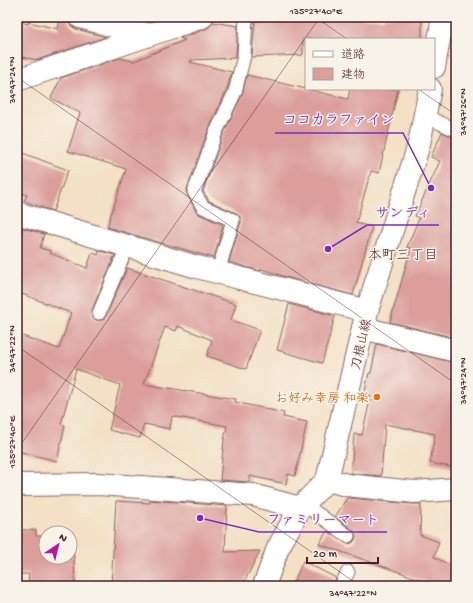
<svg xmlns="http://www.w3.org/2000/svg" width="473" height="603" viewBox="0 0 473 603" font-family="'Gochi Hand','Klee One',sans-serif">
<style>
.building{fill:#db9e9b}
.lines{fill:none;stroke-linecap:round;stroke-linejoin:round}
.lane-casing{stroke:#856361;stroke-width:15}
.street-casing{stroke:#856361;stroke-width:24}
.secondary-casing{stroke:#856361;stroke-width:24}
.lane{stroke:#fff;stroke-width:13}
.street{stroke:#fff;stroke-width:22}
.secondary{stroke:#fff;stroke-width:22}
.ticks{fill:none;stroke:#4a1f2b;stroke-width:1;stroke-opacity:0.45}
.food-dot{fill:#e8710a;stroke:#f7f3e8;stroke-width:1.5}
.labels{text-anchor:middle;stroke-width:3;stroke-linejoin:round;paint-order:stroke}
.street-label{font-size:13px;fill:#4a1f2b;stroke:#f7f3e8}
.food-label{font-size:13px;fill:#c56008;stroke:#f7f3e8;text-anchor:end}
.neighbourhood-label{font-size:14px;fill:#4a1f2b;stroke:#f7f3e8}
.leader{fill:none;stroke:#7b2cbf;stroke-width:1.5}
.callout-dot{fill:#7b2cbf;stroke:#f7f3e8;stroke-width:1.5}
.callout-label{font-size:14px;text-anchor:middle;font-weight:bold;fill:#7b2cbf;stroke:#f7f3e8;stroke-width:3;stroke-linejoin:round;paint-order:stroke}
.neatline{fill:none;stroke:#4a1f2b;stroke-width:1.5}
.ticks-label{font-size:10px;text-anchor:middle;fill:#4a1f2b}
</style>
<rect width="100%" height="100%" fill="#f7f3e8"/>
<filter id="ink" filterUnits="userSpaceOnUse"><feTurbulence type="fractalNoise" baseFrequency=".025" numOctaves="2"/><feDisplacementMap in="SourceGraphic" scale="8" xChannelSelector="R" yChannelSelector="G"/><feConvolveMatrix kernelMatrix="1 2 1 2 8 2 1 2 1" color-interpolation-filters="sRGB"/></filter>
<filter id="wash" filterUnits="userSpaceOnUse"><feTurbulence type="fractalNoise" baseFrequency=".012" numOctaves="4" result="noise"/><feDisplacementMap in="SourceGraphic" scale="16" xChannelSelector="R" yChannelSelector="G"/><feGaussianBlur stdDeviation="0.9" result="paint"/><feColorMatrix in="noise" values="0 0 0 0 0 0 0 0 0 0 0 0 0 0 0 0 0 1.4 0 .05"/><feComposite in="paint" operator="in"/></filter>
<g filter="url(#wash)">
<rect width="100%" height="100%" fill="#f3e0c5"/>
<g id="blocks">
<path class="building" d="M60,17H68V21L71,26L76,29L106,37L37,60L17,56V21L28,24V22L58,29Z
M307,17L384,19V17H422V39H303V55L252,57L255,21L281,20V19Z
M213,22L238,26L236,55L235,58L191,60L190,62L232,72L227,89L209,129L186,192L196,211L199,214L223,225L214,258L107,227L126,169L68,151L80,113L51,98L61,78L120,58L134,61L185,40L180,38L206,29L211,25Z
M247,75L348,99L350,89H398L379,173L371,171L356,223L372,227L353,295L296,280L261,269L260,271L229,262L241,222V218L236,213L209,201L203,191L223,135L242,95Z
M442,132L456,138V338L390,322L411,248L407,247L419,218L415,216L440,161L431,157Z
M17,151L68,170L53,211L24,201L27,195L17,191Z
M23,228L44,234L40,248L51,251L50,253L87,268L92,253L98,255L99,251L115,255L92,310V317L96,320H103L106,316L127,268L236,304L231,320L260,330L246,369L207,356L212,340L178,326L176,331L165,327L144,384L236,399L235,402L284,413L283,417L307,422L295,476L288,474L286,484L250,476V482L220,480L224,440L227,426L172,416L170,429L144,424L140,438L109,430L120,385L76,369L61,424L65,425L57,461L17,451V334L59,349L71,313L17,292V247Z
M289,304L335,316L322,363L277,350Z
M377,344L456,363V468L430,463L435,434L385,424L381,476L351,473L354,434L362,435L371,396L364,395L369,373H371Z
M347,498L413,504H421L420,535L439,542L434,557L456,568V586H439L319,544L327,531L347,544L352,543L355,540L356,536L353,530L335,517Z
M150,500L227,506L225,552L260,551L242,586H111L116,501L150,503Z
M17,530H36V536H46V557H70V535H73L75,586H28L29,574H17Z
M303,561L336,578L333,586H292Z"/>
</g>
</g>
<g filter="url(#ink)">
<use href="#blocks" fill-opacity="0" stroke="#856361" stroke-width="1"/>
<g class="lines">
<defs>
<path id="lane" d="M425,116L456,130
M218,272L233,220L203,207L194,192L216,132L235,92L244,56L246,17
M99,313L128,245
M304,504L348,536
M341,586L348,572"/>
<path id="street" d="M80,17L149,35
M17,80L202,17
M17,213L197,267L367,311
M363,328L456,351
M327,480L347,485L414,492L456,489
M17,485L98,484L253,495L300,508"/>
<path id="secondary" d="M434,67L443,17
M264,586L278,548L300,508L327,480L367,311L419,144L430,89"/>
</defs>
<use href="#lane" class="lane-casing"/>
<use href="#street" class="street-casing"/>
<use href="#secondary" class="secondary-casing"/>
<use href="#lane" class="lane"/>
<use href="#street" class="street"/>
<use href="#secondary" class="secondary"/>
</g>
</g>
<path class="ticks" d="M315,17L347,39M17,77L456,384M418,89L456,115M17,346L360,586M17,450L320,17"/>
<circle class="food-dot" cx="377" cy="397" r="4"/>
<g class="labels">
<g class="street-label">
<text transform="translate(360 344) rotate(-77)" y="5">刀根山線</text>
</g>
<g class="food-label">
<text x="369" y="402">お好み幸房 和楽</text>
</g>
<g class="neighbourhood-label">
<text x="403" y="259">本町三丁目</text>
</g>
</g>
<path class="leader" d="M431 188L403 133H275M328 249L367 225H439M200 518L259 532H387"/>
<g class="callout-dot">
<circle cx="431" cy="188" r="4"/>
<circle cx="328" cy="249" r="4"/>
<circle cx="200" cy="518" r="4"/>
</g>
<g class="callout-label">
<text x="339" y="124">ココカラファイン</text>
<text x="403" y="217">サンディ</text>
<text x="323" y="524">ファミリーマート</text>
</g>
<rect width="473" height="603" fill="none" stroke="#f7f3e8" stroke-width="44"/>
<rect x="305" y="38" width="130" height="52" fill="#f7f3e8" stroke="#b29e9c"/>
<rect x="313" y="51" width="20" height="6" fill="#ffffff" stroke="#b29e9c"/>
<text x="341" y="58" font-size="12" fill="#4a1f2b">道路</text>
<rect x="313" y="68" width="20" height="12" fill="#db9e9b" stroke="#b29e9c"/>
<text x="341" y="78" font-size="12" fill="#4a1f2b">建物</text>
<g transform="translate(58 545) rotate(35)"><circle r="19" fill="#f7f3e8" stroke="#b29e9c"/>
<path d="M0-3L7 15L0 10L-7 15Z" fill="#b5179e"/>
<text y="-6" font-size="11" font-weight="bold" text-anchor="middle" fill="#4a1f2b">N</text>
</g>
<path d="M307 557v6h71v-6" fill="none" stroke="#4a1f2b" stroke-width="2"/>
<text x="313" y="557" font-size="12" fill="#4a1f2b" stroke="#f7f3e8" stroke-width="3" paint-order="stroke">20 m</text>
<rect x="22" y="22" width="429" height="559" class="neatline"/>
<g class="ticks-label">
<text x="316" y="14">135°27'40"E</text>
<text transform="translate(11 80) rotate(-90)" y="4">34°47'24"N</text>
<text transform="translate(462 112) rotate(-90)" y="4">34°47'26"N</text>
<text transform="translate(11 349) rotate(-90)" y="4">34°47'22"N</text>
<text transform="translate(462 381) rotate(-90)" y="4">34°47'24"N</text>
<text transform="translate(11 442) rotate(-90)" y="4">135°27'40"E</text>
<text x="353" y="596">34°47'22"N</text>
</g>
</svg>
